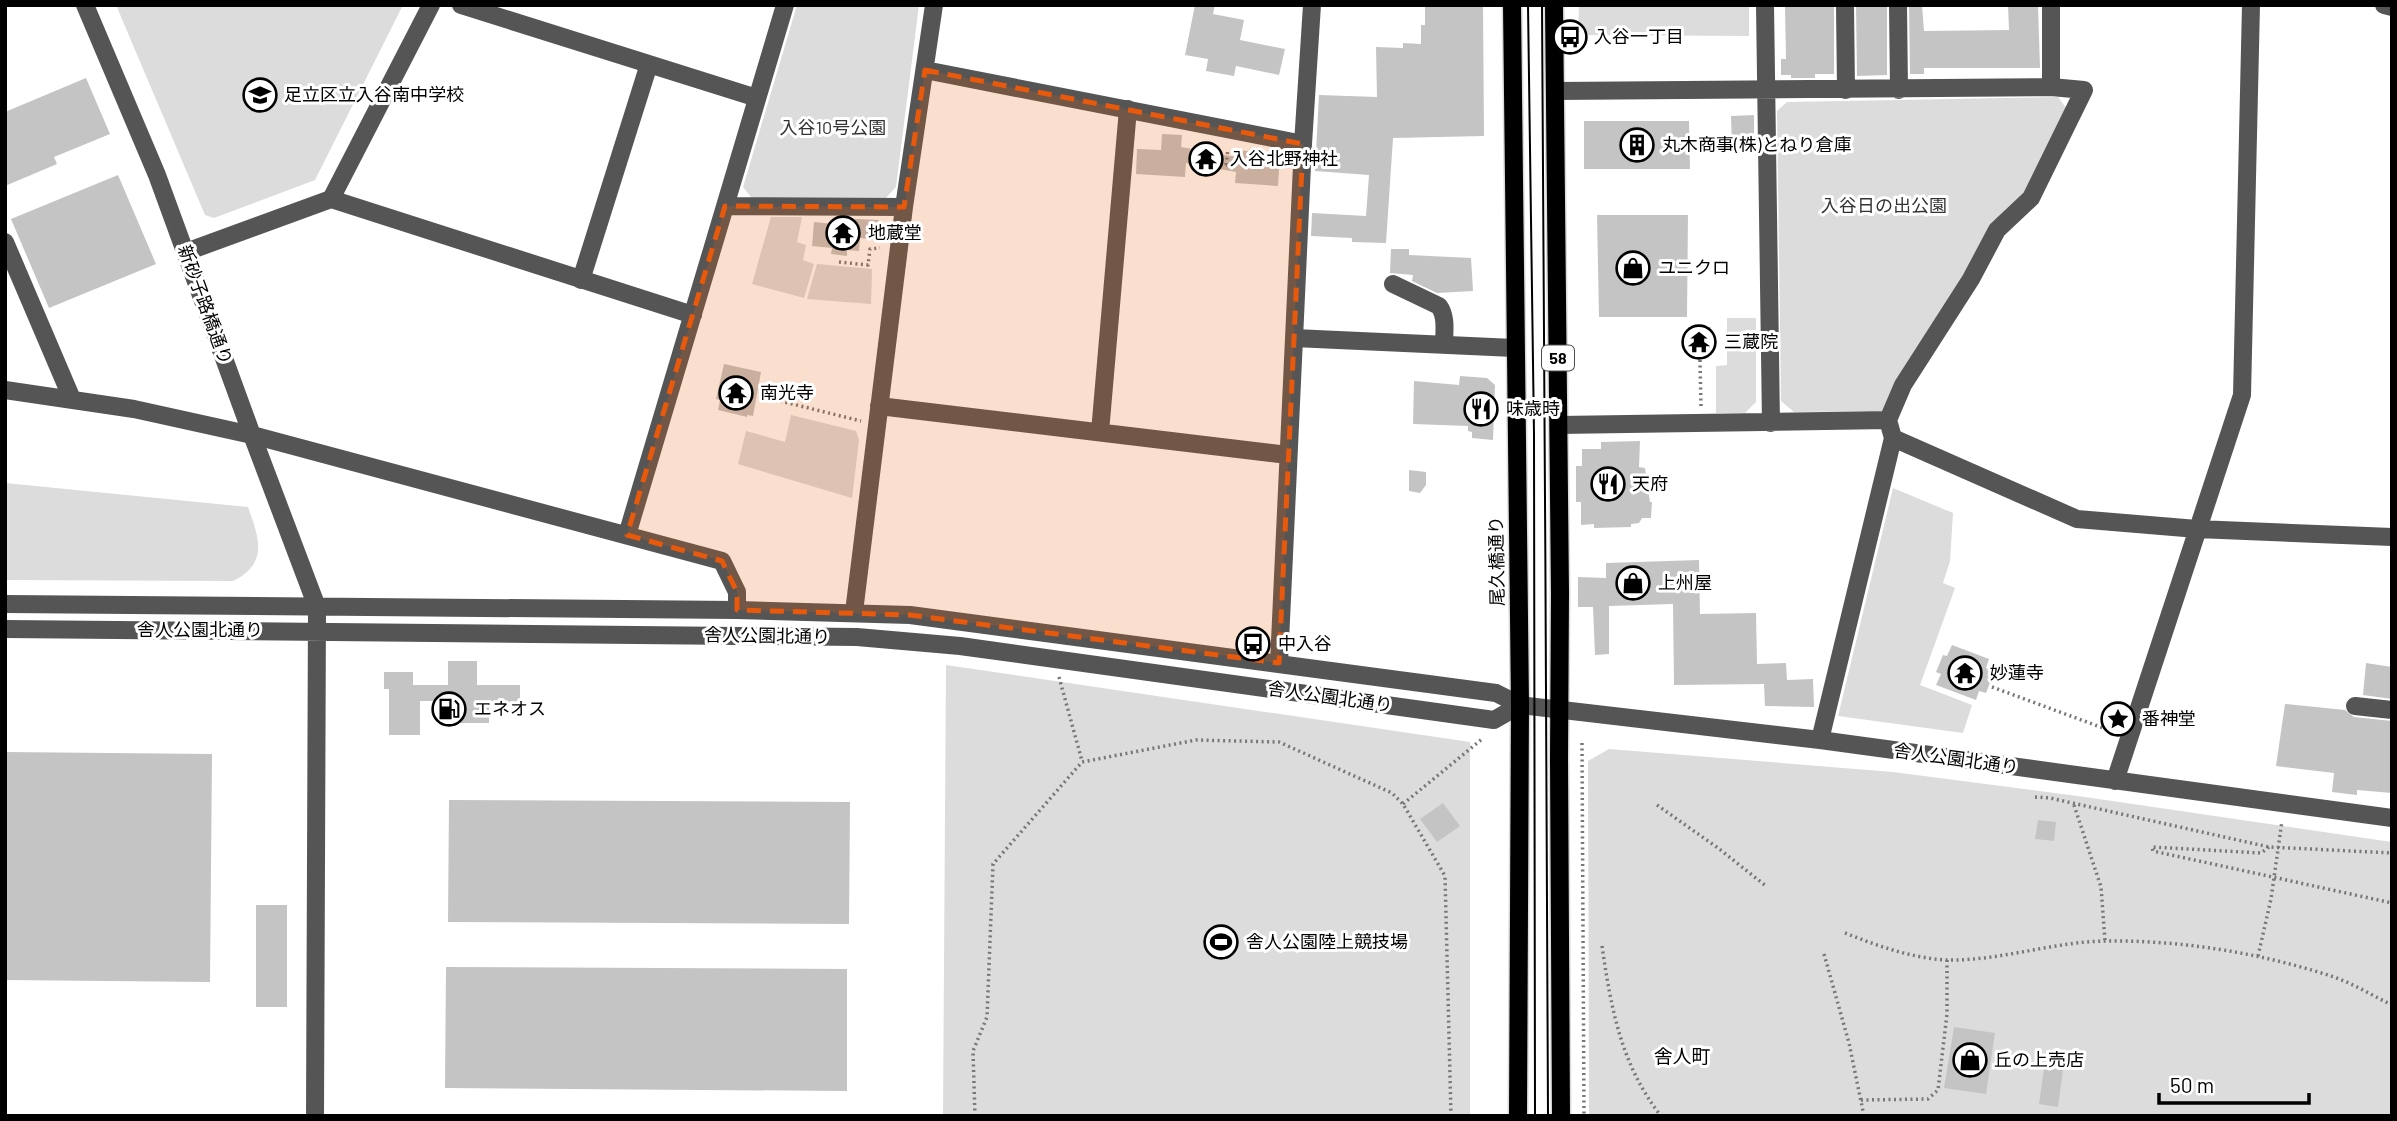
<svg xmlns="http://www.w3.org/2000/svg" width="2397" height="1121" viewBox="0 0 2397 1121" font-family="Barlow,'Noto Sans JP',sans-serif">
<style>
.green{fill:#dcdcdc}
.building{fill:#c4c4c4}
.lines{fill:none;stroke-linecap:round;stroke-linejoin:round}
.major-casing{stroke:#dbdbdb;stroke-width:21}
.path{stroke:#777;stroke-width:3.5;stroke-dasharray:2 3.5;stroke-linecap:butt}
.minor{stroke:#555;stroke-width:18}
.major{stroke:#000;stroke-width:18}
.tram{stroke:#000;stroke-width:2}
.marked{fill:#e8590c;fill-opacity:0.2;stroke:#e8590c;stroke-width:5;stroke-dasharray:14 9;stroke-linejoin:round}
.labels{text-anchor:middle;stroke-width:6;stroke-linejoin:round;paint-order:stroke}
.shield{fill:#fff;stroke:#4c4c4c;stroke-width:2}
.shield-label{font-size:16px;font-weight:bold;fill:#000}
.poi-label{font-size:18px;fill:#000;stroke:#fff;text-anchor:start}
.park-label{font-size:18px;fill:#333;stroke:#fff}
.street-label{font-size:18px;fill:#000;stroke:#fff}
.neighbourhood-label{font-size:19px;fill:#000;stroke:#fff}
</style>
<rect width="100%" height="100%" fill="#fff"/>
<path class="green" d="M116,5H403L315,180L214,218L205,215Z
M797,5H919L896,187L886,198L753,200L743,187Z
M1579,5H1749V36L1578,35Z
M2058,97L2067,109L2028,191L1893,404L1882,411L1794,412L1781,401L1777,111L1787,102Z
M771,217H802L797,242L806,245L803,260L814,264L804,298L752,284Z
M817,264L872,269L871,304L807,299Z
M1727,318H1756V402L1745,413H1716V366L1727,365Z
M791,415L856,431L859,440L852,498L738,464L746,431L785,442Z
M5,483L248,507C259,538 269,563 233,581L5,580Z
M1893,488L1953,513L1950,561L1943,583L1955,588L1920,685L1972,705L1963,733L1838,716Z
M946,665L1470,742V1116H943Z
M1609,749L1893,772L2085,797L2392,842V1116H1589L1588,761Z"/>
<path class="building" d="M1195,5H1215L1213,14L1244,20L1240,40L1285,49L1279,75L1236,66L1234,76L1206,71L1208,59L1185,55Z
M1425,5H1483L1484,136L1393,138L1386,243L1352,242V238L1311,236L1312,213L1366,216L1369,175L1315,171L1319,95L1377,97L1376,47L1403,48V43L1421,44V25H1425Z
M1834,5V74H1815V78H1791V75H1781V59H1786L1785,7Z
M1856,5H1887V75L1857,76Z
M1909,5H1922L1924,31L2009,30L2008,5H2038L2040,68H1924V74H1910Z
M86,78L110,134L54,157L57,164L5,186V112Z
M1754,115V146L1732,147L1731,116Z
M1584,121H1689L1690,169H1584Z
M1162,134L1182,135L1181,147L1237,157V150L1280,154L1278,186L1235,183L1236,172L1186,163L1185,177L1136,174L1137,149L1161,150Z
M118,175L156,264L49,308L11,219Z
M1597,215H1688L1687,317H1599Z
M835,218L879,220L877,240L860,238L859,251L847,250V256L831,254L832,248L812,246L814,222L834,224Z
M1391,249H1409V255L1471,258L1473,291L1437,293L1412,281L1413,275L1390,273Z
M1688,327H1711L1712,355H1688Z
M724,364L761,372L753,416L747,415V417L718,410L720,400L716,399Z
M1460,376L1487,378L1495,385L1493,440L1472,438V432L1468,431V426L1413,424L1414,381L1459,385Z
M1640,441L1639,467L1645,468L1650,502H1652L1651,518H1642L1639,523L1631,524V527L1594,528V524L1581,525V502H1576V466H1582V449H1601V442Z
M1409,470L1426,472V485L1420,493L1409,491Z
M1699,560L1700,614L1756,613L1757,664L1786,663L1787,680L1813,679L1814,707L1765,706L1764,684L1674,685L1673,604L1609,606V654L1595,655L1593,607H1578V577L1606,578V563Z
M1952,645L1989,659L1986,668L1994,672L1986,693L1979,691L1976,700L1936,685L1941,674L1936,672L1943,655L1947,656Z
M448,661H477V685H520V703L489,702V723H459L460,701H420V735H389V689H384V672H413V685H448Z
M2366,663L2392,667V699L2363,695Z
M2285,704L2345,710L2354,717L2392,721V793L2357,790V795L2332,792L2334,773L2276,766Z
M5,752L212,754L210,982L5,980Z
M449,800L850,802L849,924L448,922Z
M1443,803L1460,826L1437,842L1420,819Z
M2038,820L2056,822L2054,841L2035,839Z
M256,905H287V1007H256Z
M446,967L847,969V1091L445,1088Z
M1954,1027L1995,1033L1986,1094L1944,1088Z
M2044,1068L2063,1070L2058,1107L2039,1104Z"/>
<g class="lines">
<defs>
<path id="major" d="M1512,5L1520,705L1518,1116
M1554,5L1560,593L1559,759L1561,1116"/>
</defs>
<use href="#major" class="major-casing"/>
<path class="path" d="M1215,164L1226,165L1228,149
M839,262L868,265L870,249L880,248
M1700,360L1701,407
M764,397L861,421
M1059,677L1082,761
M1992,687L2114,732
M1582,743L1584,1116
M2035,797L2050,798L2269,847L2392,853
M1403,804L1482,739
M1657,805L1718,848L1766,886
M2074,805L2101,887L2105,941
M2269,847L2261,853L2152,847L2153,851L2392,903
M1845,933C1878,946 1911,958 1947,960C2000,961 2052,942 2105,941C2182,940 2261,953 2334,977C2354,984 2373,996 2392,1005
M1602,946C1611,1008 1621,1065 1661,1116
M1824,954L1849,1043L1864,1116
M2258,956L2271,899L2282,821
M1861,1100L1928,1099L1938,1090L1947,1014V960
M975,1116L973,1051L987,1017L993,864L1082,762L1196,740L1279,742L1392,793L1403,804L1445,876L1451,1116"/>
<path class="minor" d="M85,5L157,175L252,435L317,607L315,1116
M461,5L757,98
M1765,5L1771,423
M1845,5L1846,90
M1898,5L1899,90
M2051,5V87
M2384,5L2392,7
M925,70L1303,144
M1555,91L2051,87L2084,90L2031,198L1997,230L1971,279L1903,385L1888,420L1893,438L1820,740
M331,199L693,315
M725,206L904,207
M5,242L72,399
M186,252L331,199L431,5
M581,280L649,64
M1393,284L1439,306C1447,317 1444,333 1444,345
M1294,338L1514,348
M5,390L134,409L252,435L722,561L737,592V610
M879,406L1288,455
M1559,425L1888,420
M1100,432L1128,109
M1893,438L2077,519L2197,529L2392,537
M627,535L785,5
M5,604L737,610L910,615L1496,693L1520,705L1820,740L2392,818
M854,612L904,207L934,5
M5,629L857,637L960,646L1494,720L1520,705
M1279,663L1303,144L1312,5
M2355,706L2392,710
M2115,781L2242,395L2251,5"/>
<use href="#major" class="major"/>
<path class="tram" d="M1528,5L1534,434L1535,1116
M1542,5C1546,375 1545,746 1548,1116"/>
</g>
<path class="marked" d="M925,70L1303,144L1279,663L910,615L737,610V592L722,561L627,535L725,206L904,207Z"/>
<defs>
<symbol id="bus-ring" viewBox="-11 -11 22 22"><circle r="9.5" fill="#fff" stroke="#000" stroke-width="1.5"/><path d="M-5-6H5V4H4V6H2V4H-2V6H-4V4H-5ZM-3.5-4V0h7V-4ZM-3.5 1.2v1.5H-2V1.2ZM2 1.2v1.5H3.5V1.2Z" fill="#000"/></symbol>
<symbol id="school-ring" viewBox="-11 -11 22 22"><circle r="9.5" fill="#fff" stroke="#000" stroke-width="1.5"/><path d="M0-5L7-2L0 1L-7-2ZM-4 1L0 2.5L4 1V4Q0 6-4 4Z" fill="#000"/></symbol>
<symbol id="building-ring" viewBox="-11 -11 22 22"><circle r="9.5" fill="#fff" stroke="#000" stroke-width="1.5"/><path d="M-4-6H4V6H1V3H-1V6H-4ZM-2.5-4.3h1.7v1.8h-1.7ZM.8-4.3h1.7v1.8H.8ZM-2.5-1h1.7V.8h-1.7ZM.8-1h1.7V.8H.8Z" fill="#000"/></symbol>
<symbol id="temple-ring" viewBox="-11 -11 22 22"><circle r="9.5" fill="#fff" stroke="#000" stroke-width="1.5"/><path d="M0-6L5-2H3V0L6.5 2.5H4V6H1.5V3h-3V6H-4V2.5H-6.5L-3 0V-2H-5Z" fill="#000"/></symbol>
<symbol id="shop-ring" viewBox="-11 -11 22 22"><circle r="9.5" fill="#fff" stroke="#000" stroke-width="1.5"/><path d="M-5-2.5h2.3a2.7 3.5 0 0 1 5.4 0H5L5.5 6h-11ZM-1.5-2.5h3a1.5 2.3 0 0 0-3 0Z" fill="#000"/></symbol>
<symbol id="restaurant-ring" viewBox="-11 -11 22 22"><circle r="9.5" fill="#fff" stroke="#000" stroke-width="1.5"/><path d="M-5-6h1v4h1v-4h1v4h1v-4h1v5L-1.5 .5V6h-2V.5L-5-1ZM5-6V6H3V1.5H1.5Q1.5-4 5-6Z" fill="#000"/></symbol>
<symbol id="fuel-ring" viewBox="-11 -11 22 22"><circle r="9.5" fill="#fff" stroke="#000" stroke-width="1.5"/><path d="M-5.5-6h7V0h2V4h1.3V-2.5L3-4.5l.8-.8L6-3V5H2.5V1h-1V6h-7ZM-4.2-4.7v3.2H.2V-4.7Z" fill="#000"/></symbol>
<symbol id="sight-ring" viewBox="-11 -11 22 22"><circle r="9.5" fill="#fff" stroke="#000" stroke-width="1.5"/><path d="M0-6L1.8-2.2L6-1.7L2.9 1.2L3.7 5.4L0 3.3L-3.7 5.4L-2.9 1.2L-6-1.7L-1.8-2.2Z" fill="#000"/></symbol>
<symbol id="stadium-ring" viewBox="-11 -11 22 22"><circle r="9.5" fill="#fff" stroke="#000" stroke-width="1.5"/><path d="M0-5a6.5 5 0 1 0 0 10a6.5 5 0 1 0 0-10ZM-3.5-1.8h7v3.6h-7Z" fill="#000"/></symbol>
</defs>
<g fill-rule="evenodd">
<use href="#bus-ring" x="1551" y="18" width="38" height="38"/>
<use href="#school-ring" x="241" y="76" width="38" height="38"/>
<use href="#building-ring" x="1618" y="126" width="38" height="38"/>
<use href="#temple-ring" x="1187" y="140" width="38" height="38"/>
<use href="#temple-ring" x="824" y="214" width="38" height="38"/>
<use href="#shop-ring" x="1614" y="249" width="38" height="38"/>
<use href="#temple-ring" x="1680" y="323" width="38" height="38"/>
<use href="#temple-ring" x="717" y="374" width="38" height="38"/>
<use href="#restaurant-ring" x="1462" y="390" width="38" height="38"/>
<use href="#restaurant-ring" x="1589" y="465" width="38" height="38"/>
<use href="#shop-ring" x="1614" y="564" width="38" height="38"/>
<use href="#bus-ring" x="1234" y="625" width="38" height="38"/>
<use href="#temple-ring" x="1946" y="654" width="38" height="38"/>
<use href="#fuel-ring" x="430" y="690" width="38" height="38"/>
<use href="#sight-ring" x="2099" y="700" width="38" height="38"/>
<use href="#stadium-ring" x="1202" y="923" width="38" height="38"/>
<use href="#shop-ring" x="1951" y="1041" width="38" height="38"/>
</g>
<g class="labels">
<rect class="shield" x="1542" y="345.5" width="32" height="25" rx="5"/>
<g class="shield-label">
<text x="1558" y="364">58</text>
</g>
<g class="poi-label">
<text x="1594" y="43">入谷一丁目</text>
<text x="284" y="101">足立区立入谷南中学校</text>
<text x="1662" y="151">丸木商事(株)とねり倉庫</text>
<text x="1230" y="165">入谷北野神社</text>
<text x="868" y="239">地蔵堂</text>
<text x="1658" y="274">ユニクロ</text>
<text x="1724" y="348">三蔵院</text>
<text x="760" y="399">南光寺</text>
<text x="1506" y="415">味歳時</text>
<text x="1632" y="490">天府</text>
<text x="1658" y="589">上州屋</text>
<text x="1278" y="650">中入谷</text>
<text x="1990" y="679">妙蓮寺</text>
<text x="474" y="715">エネオス</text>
<text x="2142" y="725">番神堂</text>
<text x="1246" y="948">舎人公園陸上競技場</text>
<text x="1994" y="1066">丘の上売店</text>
</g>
<g class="park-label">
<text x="833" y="134">入谷10号公園</text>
<text x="1884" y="212">入谷日の出公園</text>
</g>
<g class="street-label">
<text transform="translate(205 305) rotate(70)" y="6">新砂子路橋通り</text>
<text transform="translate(1497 561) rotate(-91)" y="6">尾久橋通り</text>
<text x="200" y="636">舎人公園北通り</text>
<text transform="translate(767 636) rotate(1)" y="6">舎人公園北通り</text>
<text transform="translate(1330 697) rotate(8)" y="6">舎人公園北通り</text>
<text transform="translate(1956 759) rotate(8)" y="6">舎人公園北通り</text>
</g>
<g class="neighbourhood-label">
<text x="1682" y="1063">舎人町</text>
</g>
</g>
<rect width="2397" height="1121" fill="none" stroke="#000000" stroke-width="14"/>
<path d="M2159 1093v10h150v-10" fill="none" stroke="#000000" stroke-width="3.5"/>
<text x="2170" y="1093" font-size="21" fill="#000000" stroke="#ffffff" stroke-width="5" paint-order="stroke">50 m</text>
</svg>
